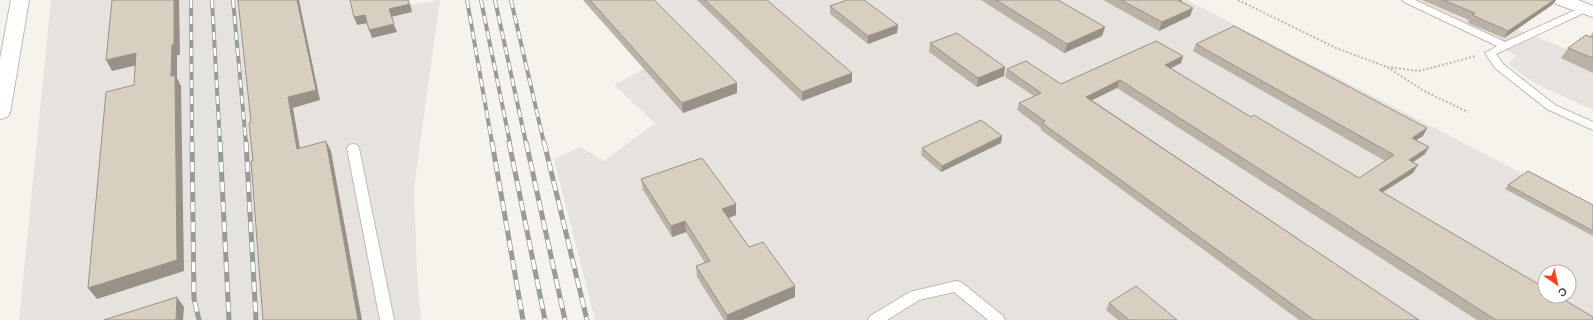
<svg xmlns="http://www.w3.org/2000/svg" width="1593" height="320" viewBox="0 0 1593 320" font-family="Arial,sans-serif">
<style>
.industrial{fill:#e6e2dd;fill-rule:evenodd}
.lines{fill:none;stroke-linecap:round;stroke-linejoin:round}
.service-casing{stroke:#c2bbae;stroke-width:2}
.minor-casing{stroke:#c2bbae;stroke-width:2}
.tertiary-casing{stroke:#c2bbae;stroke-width:2}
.path{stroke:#c4b79f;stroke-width:2;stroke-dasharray:2 2;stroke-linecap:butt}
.service{fill:#fff;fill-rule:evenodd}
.minor{fill:#fff;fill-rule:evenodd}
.tertiary{fill:#fff;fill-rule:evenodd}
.rail-far1-casing{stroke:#9a9a9a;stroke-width:4}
.rail-casing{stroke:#9a9a9a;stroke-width:5}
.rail-far1{stroke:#fff;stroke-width:2.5;stroke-dasharray:8;stroke-linecap:butt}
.rail{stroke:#fff;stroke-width:3.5;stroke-dasharray:10;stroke-linecap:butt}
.wall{fill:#bab2a6}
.shaded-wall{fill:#979187}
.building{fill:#d8cfc1;stroke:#979187}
</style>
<rect width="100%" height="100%" fill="#f6f3ec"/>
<path class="industrial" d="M51,0H408L410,5L440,0L414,187L417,275L421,320H19Z
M583,0H1187L1593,210V320H595L554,159L581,147L604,161L655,123L614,85L644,69ZM1545,272H1569V296H1545Z
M1404,0H1446L1593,60V110L1534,83L1508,64L1516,55Z"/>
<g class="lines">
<defs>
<path id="service" d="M1402,0H1415L1505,42L1582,7H1588L1590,9L1588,11L1496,54L1503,64L1555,105L1593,122V130L1547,109L1495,68L1485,53L1497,46L1404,2Z
M353,144L357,145L359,148L394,320H380L347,148L349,145Z
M956,281L961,282L1003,316L1005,320H988L954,292L919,300L887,320H868L870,316L910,292Z"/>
<path id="minor" d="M1553,0H1578L1593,6V17L1556,4Z"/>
<path id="tertiary" d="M11,0H29L10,113L7,117L0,119V59Z"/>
</defs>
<use href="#service" class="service-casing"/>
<use href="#minor" class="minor-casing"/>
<use href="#tertiary" class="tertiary-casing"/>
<path class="path" d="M1238,0L1336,48L1387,67L1424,91L1468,112
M1387,67L1419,71L1476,56"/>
<use href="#service" class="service"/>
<use href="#minor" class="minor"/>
<use href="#tertiary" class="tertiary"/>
<defs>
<path id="rail-far1" d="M191,0L192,143
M212,0L220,143
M233,0L246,143
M467,0L492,143
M481,0L510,143
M495,0L526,143
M511,0L544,143"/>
<path id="rail" d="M192,142L194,299L199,320
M220,142L229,320
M246,142L256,320
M492,142L523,320
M509,142L545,320
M526,142L565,320
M544,142L587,320"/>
</defs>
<use href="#rail-far1" class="rail-far1-casing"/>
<use href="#rail" class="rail-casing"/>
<use href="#rail-far1" class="rail-far1"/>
<use href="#rail" class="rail"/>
</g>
<path class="wall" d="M583,0H654L737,93L683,113Z
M697,0H767L852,82L802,101Z
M981,0H1058L1105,27L1102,36L1064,53Z
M1103,0H1182V2L1190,16L1159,31Z
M1422,0H1556L1552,5L1504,38L1468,23L1469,20Z
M830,6L898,25L897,33L868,44L830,14Z
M1593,32V73L1561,58L1568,48L1590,37Z
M930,43L1005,67L1004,76L977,87L929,52Z
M1196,44L1427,128L1423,136L1416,140L1425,154L1413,162V173L1383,192L1593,320H1477L1117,88L1092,100L1419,320H1299L1041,130V128L1017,110L1019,103L1034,96L1005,77L1007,69L1061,84L1183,56L1181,63L1170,69L1251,117L1359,178L1385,161L1193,51Z
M1002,136L1001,143L941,172L921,155L922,148Z
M641,179L736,204V215L729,218L749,247L795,286V297L742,320H724L697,277L696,266L705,263L686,232L672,237L643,190Z
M1508,185L1593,205V236L1505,189Z
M1109,303L1177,320H1118L1106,310Z"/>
<path class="shaded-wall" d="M174,0H179L180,55H177V78L181,86L184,271L97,299L88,288L171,76L172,45Z
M297,0H299L320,100L293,108L302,160L297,149L288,97Z
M1554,0H1556L1552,5L1504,38L1508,31Z
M410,4L412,12L391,17L397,32L372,38L369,30L389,9Z
M1193,8L1190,16L1159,31L1162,22Z
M365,15L368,23L357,25L354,17Z
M898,25L897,33L868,44V36Z
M1105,27L1102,36L1064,53L1067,44Z
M136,53L142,64L112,71L106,60Z
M1183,56L1181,63L1162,72L1165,65Z
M1005,67L1004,76L977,87L978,78Z
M852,73V82L802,101V92Z
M1120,80L1117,88L1084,104L1086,97Z
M737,83V93L683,113L682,103Z
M1427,128L1423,136L1408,145L1412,138Z
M1002,136L1001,143L941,172L942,166Z
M326,141L331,151L362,320H358Z
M1429,147L1425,154L1404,168L1409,160Z
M1418,165L1413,173L1375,197L1379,190Z
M736,204V215L723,220L722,209Z
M685,221L686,232L672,237L671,226Z
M795,286V297L742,320H727V315Z
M177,297L184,307L183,320H176Z"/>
<path class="building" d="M112,0H174V44L172,45L171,76L175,75L177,260L88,288L106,92L134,85L136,53L106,60Z
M238,0H297L316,90L288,97L297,149L326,141L358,320H263L251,161H253L249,123L251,122Z
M350,0H408L410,4L389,9L394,24L369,30L365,15L354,17Z
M590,0H654L737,83L682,103Z
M705,0H767L852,73L802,92Z
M847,0H864L898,25L868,36L830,6Z
M996,0H1058L1105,27L1067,44Z
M1121,0H1181L1179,1L1193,8L1162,22Z
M1443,0H1554L1508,31L1472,15L1475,13Z
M1234,26L1427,128L1412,138L1429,147L1409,160L1418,165L1379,190L1545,288V296H1558L1593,317V320H1496L1120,80L1086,97L1419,320H1314L1042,123L1045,121L1019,103L1041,93L1007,69L1026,61L1061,84L1156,41L1183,56L1165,65L1251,117L1254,115L1359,178L1394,155L1196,44Z
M957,33L1005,67L978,78L930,43Z
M1586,35L1593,38V58L1568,48Z
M981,120L1002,136L942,166L922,148Z
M702,158L736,204L722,209L749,247L763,242L795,286L727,315L696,266L710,261L685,221L671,226L641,179Z
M1528,171L1593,205V231L1508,185Z
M1136,286L1177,320H1129L1109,303Z
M177,297L176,320H104Z"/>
<g transform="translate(1557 284) rotate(146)"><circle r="19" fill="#ffffff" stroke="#b7b4b0"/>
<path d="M0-3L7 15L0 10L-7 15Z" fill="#fc3f1d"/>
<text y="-6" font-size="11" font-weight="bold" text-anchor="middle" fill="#4b4439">С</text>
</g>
</svg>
